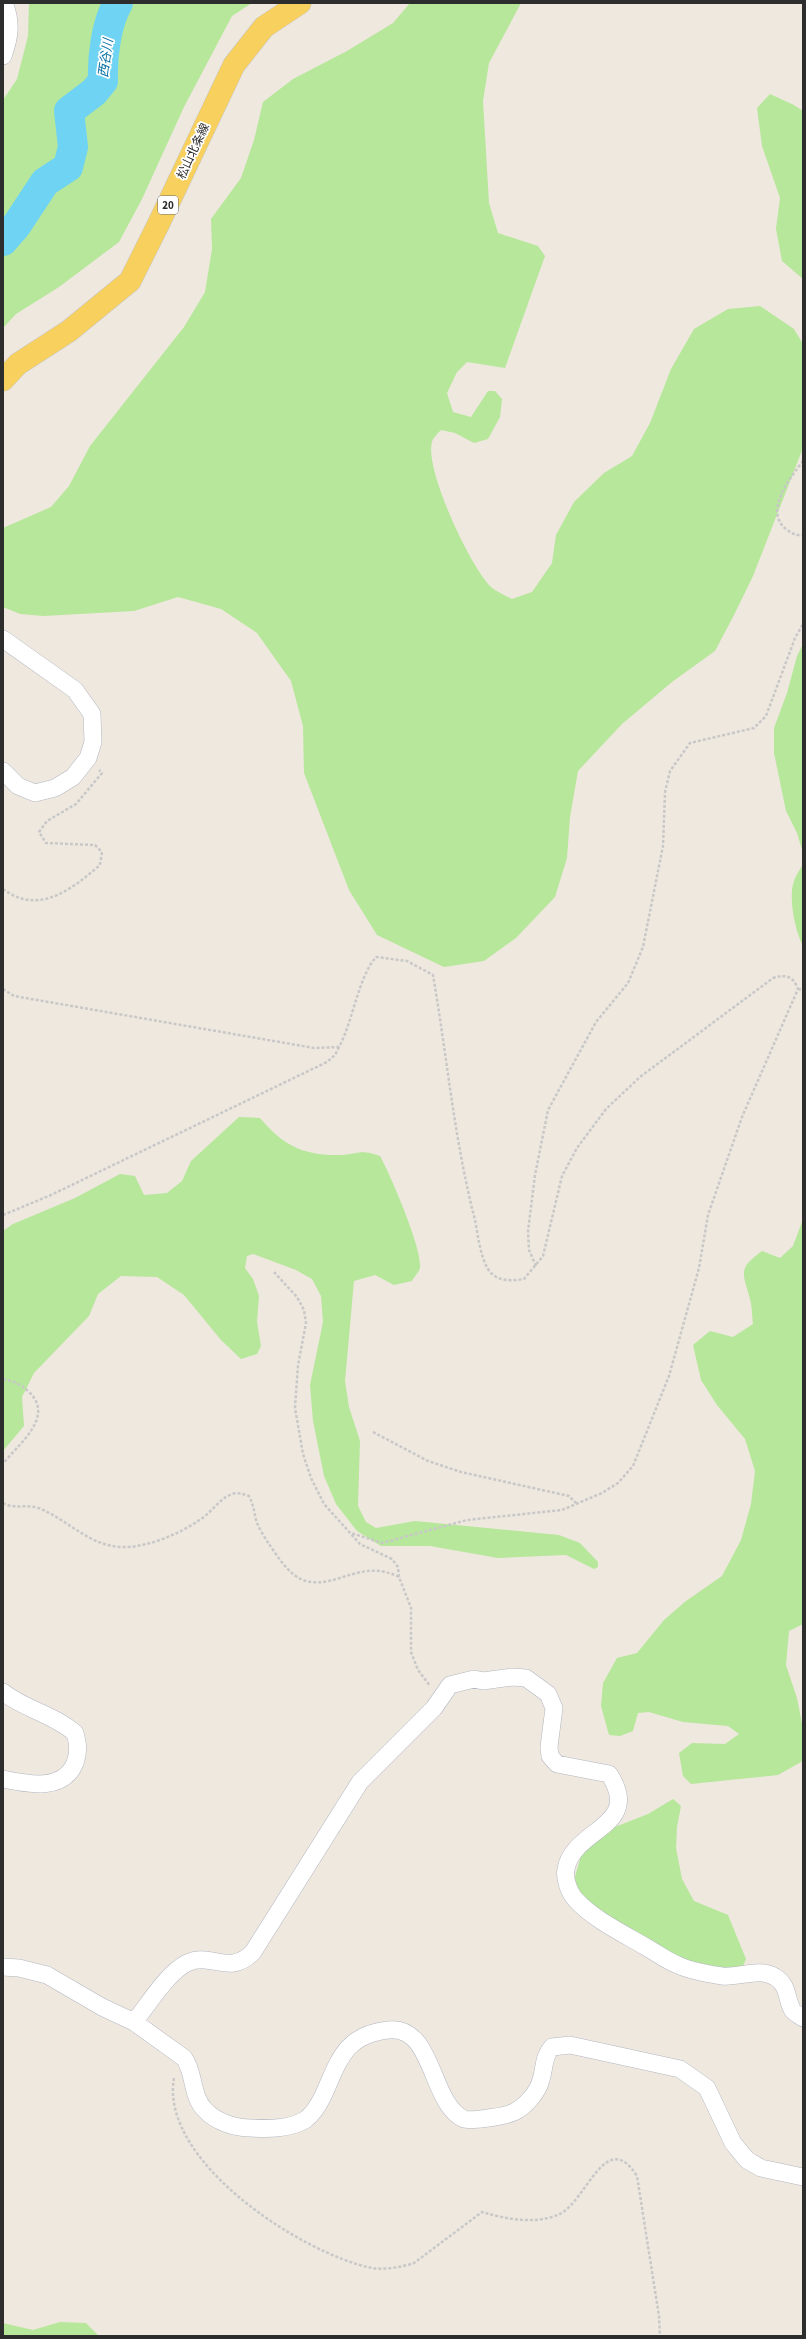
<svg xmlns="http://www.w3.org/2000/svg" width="806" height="2339" viewBox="0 0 806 2339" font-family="'Source Sans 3','Noto Sans JP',sans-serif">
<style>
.green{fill:#b6e79a}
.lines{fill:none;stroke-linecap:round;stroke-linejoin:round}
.river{stroke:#6fd3f4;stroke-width:30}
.minor-casing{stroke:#b3b6c1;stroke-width:18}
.primary-casing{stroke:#c8c8c8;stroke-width:23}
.path{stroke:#c8c8c8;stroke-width:2.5;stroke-dasharray:3 2;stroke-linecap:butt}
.minor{stroke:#fff;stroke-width:17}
.primary{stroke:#f7d05d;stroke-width:22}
.labels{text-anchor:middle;stroke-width:3.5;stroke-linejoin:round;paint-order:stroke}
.shield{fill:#fff;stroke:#6c6c6c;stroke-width:1}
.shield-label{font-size:11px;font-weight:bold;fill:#2d2d2d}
.street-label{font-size:12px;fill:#2d2d2d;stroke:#fff}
.water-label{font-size:13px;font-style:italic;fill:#0872a6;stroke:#fff}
</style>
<rect width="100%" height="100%" fill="#efe8df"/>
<path class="green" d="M29,3H252L232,16L184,107L142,199L119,242L59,287L16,314L3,328V100L17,79L28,36Z
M410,3H521L489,63L483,101L489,203L498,233L538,246L545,256L505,368L467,362L457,372L447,393L453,412L471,417L488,391H495L502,399L500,417L488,439L474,443L455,433L441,430C438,433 433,438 432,442C424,469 471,568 491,587C497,592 506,596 512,599L532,592L552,563L556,535L574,502L604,473L632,456L650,423L671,369L694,329L728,309L760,306L794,329L803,344V448L753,576L734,615L715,651L672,682L622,724L578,771L570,817L567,858L555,897L516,938L484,961L444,967L377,935L349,890L304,773L303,726L291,681L257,633L221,609L178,597L134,611L44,616L20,614L3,607V528L51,507L69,486L90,446L184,327L205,292L212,249L211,219L241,178L254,140L263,102L293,79L347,51L393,23Z
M770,94L794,105L803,111V279L782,261L776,229L780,198L762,146L757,108Z
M803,644V853L797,833L786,811L774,753V728L787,693L797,656Z
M803,864V946C795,931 788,897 794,881C796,875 800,869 803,864Z
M239,1117L260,1118C283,1146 305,1156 341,1155C361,1154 359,1149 380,1156C390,1174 423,1250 420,1268C419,1272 414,1277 412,1281L394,1285L375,1275L354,1281L345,1381L349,1407L360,1441L358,1506L366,1522L376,1528L415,1521L559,1535L580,1543L598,1562V1567L594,1569L566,1555L498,1558L430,1546H381L357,1531L336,1504L324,1476L313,1421L310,1385L323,1322L321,1296L312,1279L296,1270L253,1254L247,1256L245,1268L253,1279L259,1296L257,1322L261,1346L257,1354L241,1359L221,1340L184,1295L157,1277L121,1276L98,1294L89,1316L34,1373L22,1397L24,1426L3,1451V1231L13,1224L75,1198L120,1174L135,1176L144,1195L167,1193L182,1181L191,1161Z
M803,1219V1624L789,1631L786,1665L797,1698L803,1729V1758L801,1762L778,1775L691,1784L683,1776L679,1753L692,1743L725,1744L739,1734L728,1726L683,1722L649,1712L638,1713L633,1731L620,1736L609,1735L601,1706L603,1683L617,1658L637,1653L664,1620L686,1601L722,1576L741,1540L751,1504L755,1471L745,1439L717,1405L701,1380L693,1345L710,1331L733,1337L753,1324C752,1316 752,1306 750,1299C743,1273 737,1269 762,1251L780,1258L793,1246Z
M673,1799L681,1806L677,1827L676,1848L682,1879L694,1901L728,1915L746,1959L743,1966L727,1970L700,1969L594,1913L573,1884L582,1852L615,1827L648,1814Z
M60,2322L86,2323L99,2336H3V2323L33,2330Z"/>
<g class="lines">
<path class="river" d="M3,241L16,226L45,182L68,167L73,147L69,111L94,92L103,81C102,59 106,23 118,3"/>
<defs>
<path id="minor" d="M3,56C10,37 12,22 4,3
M3,639L75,690L92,714L93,742L88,758L73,777L55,788L35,793L18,786L3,771
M3,1692C24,1709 53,1714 75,1733C78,1744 79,1752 75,1763C63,1792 27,1784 3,1779
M3,1967L19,1968L47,1975L102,2007L134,2022L184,2058C195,2073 191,2096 205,2110C216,2122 235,2128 251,2128C269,2129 289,2129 305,2120C312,2115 319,2104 323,2096C339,2061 344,2035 388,2030C434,2024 430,2104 464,2119C470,2121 481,2119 488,2118C496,2117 506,2116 514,2112C525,2107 538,2092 541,2080C545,2067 543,2057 552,2047L570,2045L680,2069L707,2088L733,2143L747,2160L761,2168L803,2177
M134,2022C149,2004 167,1973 187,1963C211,1951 229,1977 253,1952L360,1782L434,1708L450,1685L474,1679L483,1681L512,1677L526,1678L548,1694L554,1708L549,1747L550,1756L557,1764L609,1774C644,1827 573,1828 566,1869C564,1878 569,1893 576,1900C593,1919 624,1934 646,1947C657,1953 667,1961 678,1965C690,1971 709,1974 722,1976C740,1978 759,1967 775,1977C789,1985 786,2000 793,2011C796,2014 800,2016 803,2018"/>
<path id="primary" d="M3,380L18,364L69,331L130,281L158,225L234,65L264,27L300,3"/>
</defs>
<use href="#minor" class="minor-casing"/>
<use href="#primary" class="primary-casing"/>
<path class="path" d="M803,461C791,477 763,511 786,529C791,533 796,536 803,535
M3,889C39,916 72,889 100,865L102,852L95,845L46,843L39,832L47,821L76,804L102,773L99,770
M3,989L14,996L314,1048L339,1047C353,1021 358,978 376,957L407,961L433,975C447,1056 454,1139 475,1220C478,1235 480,1256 488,1269C496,1282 511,1281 524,1279L543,1256L562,1176L577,1148L606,1109L640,1077L773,978C786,974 793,976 798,989L742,1117L708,1215L699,1268L669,1376L633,1466L618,1483L602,1493L562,1510L467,1520L382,1543L351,1533
M798,989L803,990
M3,1215L51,1195L327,1062L335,1055L339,1047
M536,1266L529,1250L528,1231L535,1175L548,1110L596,1022L628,983L643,947L663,846L665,792L670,771L690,743L754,728L766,716L795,638L803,624
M274,1272L297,1297L304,1310L306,1323L298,1365L295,1408L303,1454L311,1478L324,1504L360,1544L392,1559L398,1567L399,1577L411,1608V1652L418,1670L430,1686
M3,1379C14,1381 22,1385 30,1393C55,1418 16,1446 3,1464
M373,1432L428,1461L461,1472L569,1496L576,1503
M3,1503C15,1510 28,1503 41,1509C75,1524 95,1553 137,1546C160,1542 182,1532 201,1519C212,1512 219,1499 232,1494C238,1492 243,1494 249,1496C254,1505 254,1514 257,1523C260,1530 265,1538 269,1544C278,1557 290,1577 306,1581C337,1589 361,1558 399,1577
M174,2078C159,2161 302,2254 372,2268C386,2270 402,2267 414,2263L482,2212C506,2219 536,2225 560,2214C587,2200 606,2127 637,2176L659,2316L660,2336"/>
<use href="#minor" class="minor"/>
<use href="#primary" class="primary"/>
</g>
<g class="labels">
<rect class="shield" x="158" y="196" width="20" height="18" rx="3"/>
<g class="shield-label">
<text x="168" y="209">20</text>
</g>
<g class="street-label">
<text transform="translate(193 151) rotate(-65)" y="4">松山北条線</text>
</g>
<g class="water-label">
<text transform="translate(105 58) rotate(-82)" y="5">西谷川</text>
</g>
</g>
<rect width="806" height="2339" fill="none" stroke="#2d2d2d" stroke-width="8"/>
</svg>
